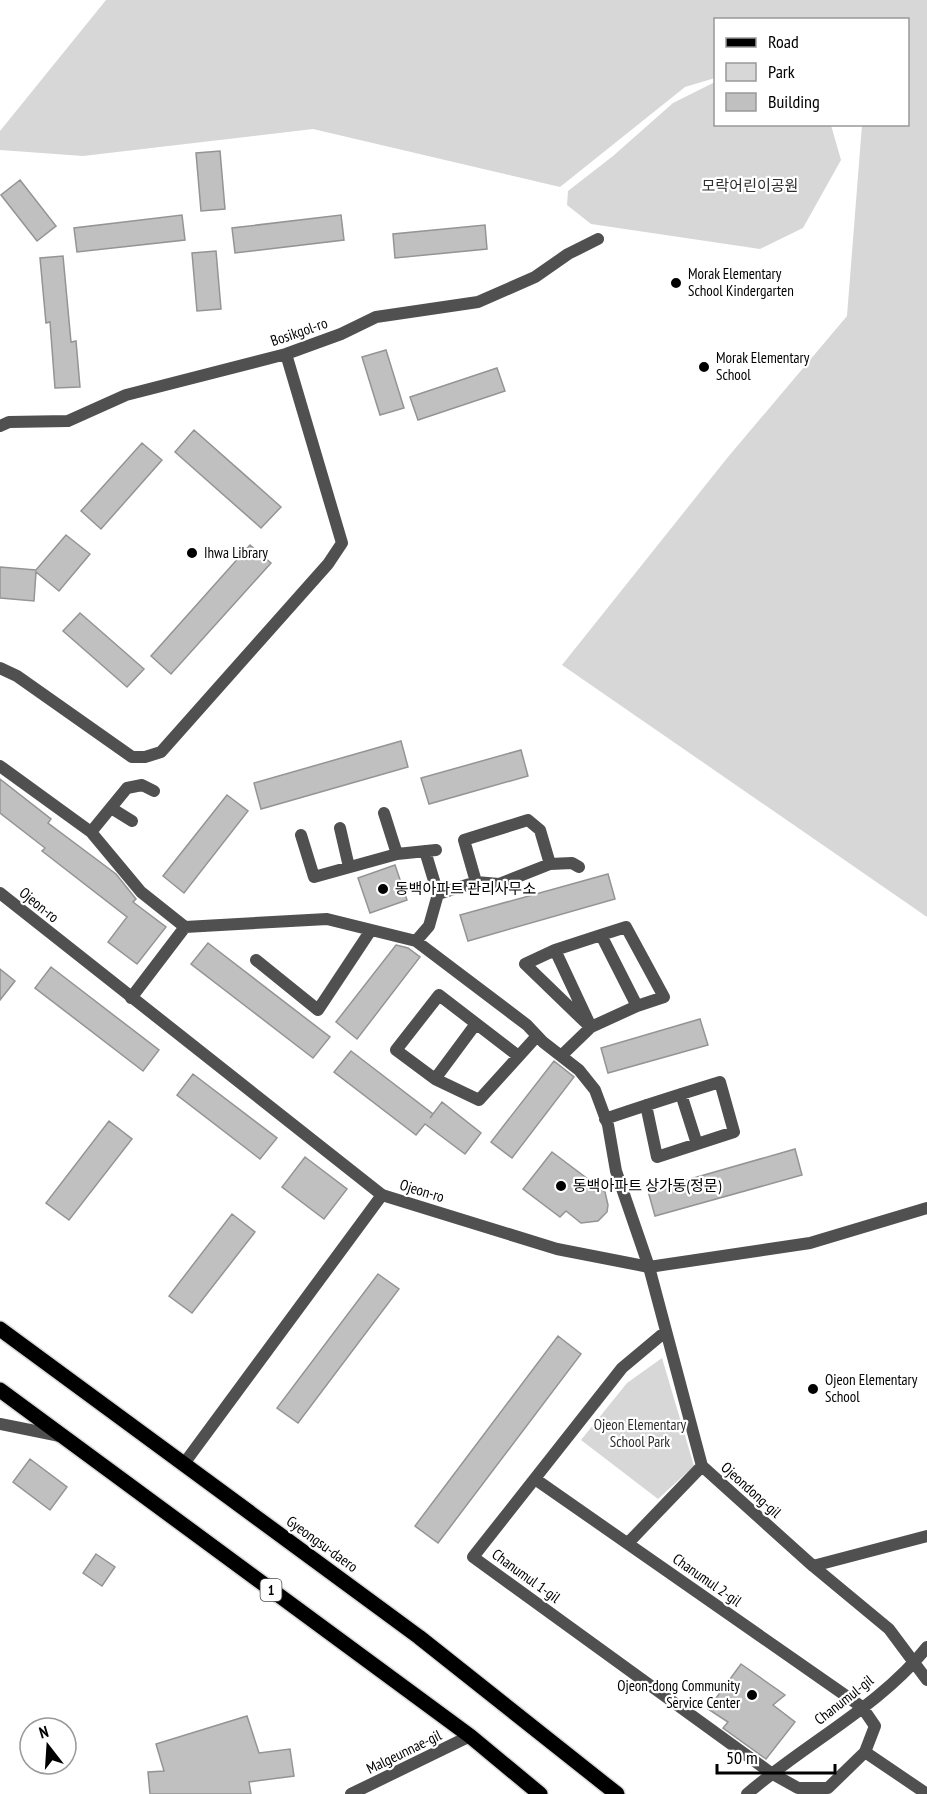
<svg xmlns="http://www.w3.org/2000/svg" width="927" height="1794" viewBox="0 0 927 1794" font-family="'PT Sans Narrow','Noto Sans KR',sans-serif">
<style>
.green{fill:#d7d7d7}
.building{fill:#c0c0c0;stroke:#949494;stroke-width:1.5}
.lines{fill:none;stroke-linecap:round;stroke-linejoin:round}
.primary-casing{stroke:#dbdbdb;stroke-width:18}
.minor{stroke:#505050;stroke-width:12}
.tertiary{stroke:#505050;stroke-width:12}
.primary{stroke:#000;stroke-width:15}
.poi-dot{fill:#000;stroke:#fff;stroke-width:2}
.labels{text-anchor:middle;stroke-width:4.5;stroke-linejoin:round;paint-order:stroke}
.shield{fill:#fff;stroke:#4c4c4c;stroke-width:1.5}
.shield-label{font-size:14px;font-weight:bold;fill:#000}
.park-label{font-size:15px;fill:#2e2e2e;stroke:#fff}
.poi-label{font-size:15px;fill:#000;stroke:#fff;text-anchor:start}
.street-label{font-size:15px;fill:#000;stroke:#fff}
</style>
<rect width="100%" height="100%" fill="#fff"/>
<path class="green" d="M106,0H927V917L562,665L728,457L847,316L862,125L908,124V20H716L715,78L685,87L560,187L313,129L83,156L0,150V131Z
M715,82L716,124L831,125L841,160L803,228L760,249L591,224L567,205L568,191L613,156L673,103Z
M662,1358L694,1466L658,1499L581,1440L627,1383Z"/>
<path class="building" d="M220,151L225,209L201,211L196,153Z
M20,180L56,226L37,241L1,195Z
M182,215L185,240L77,252L74,228Z
M341,215L344,240L235,253L232,228Z
M485,225L487,249L395,258L393,234Z
M216,251L221,309L197,311L192,253Z
M63,256L71,342L76,341L80,387L55,388L50,322L46,323L40,258Z
M386,350L404,408L380,415L362,357Z
M497,368L505,391L418,420L410,397Z
M194,430L281,507L261,528L175,452Z
M142,443L162,460L101,529L81,511Z
M66,535L90,554L59,591L36,572L34,601L0,598V567L36,570Z
M250,545L271,563L171,674L151,656Z
M80,613L144,669L127,687L63,631Z
M401,741L408,767L261,809L254,783Z
M521,750L528,776L429,804L421,778Z
M0,779L51,819L48,823L116,874L136,899L133,902L166,927L137,964L108,942L127,917L42,851L45,848L0,813Z
M227,795L248,811L184,893L163,876Z
M395,865L407,900L370,913L358,878Z
M608,874L615,899L468,941L460,915Z
M208,943L330,1037L313,1058L191,964Z
M396,945L408,948L420,957L357,1039L336,1022Z
M51,967L159,1050L143,1071L35,988Z
M0,969L15,981L0,1000Z
M700,1019L708,1045L608,1073L601,1048Z
M351,1051L433,1114L430,1118L442,1102L481,1133L465,1154L425,1124L416,1135L334,1072Z
M554,1061L574,1077L512,1158L491,1142Z
M193,1074L277,1138L260,1159L177,1095Z
M109,1121L132,1139L69,1220L46,1203Z
M795,1149L802,1175L655,1216L648,1191Z
M552,1152L605,1192L608,1205L607,1212L598,1221L581,1223L566,1211L560,1217L523,1189Z
M305,1157L347,1189L324,1219L282,1187Z
M232,1214L255,1232L192,1313L169,1296Z
M378,1274L399,1289L298,1423L277,1408Z
M558,1336L581,1354L438,1543L415,1526Z
M30,1459L67,1487L50,1510L13,1482Z
M96,1554L115,1567L102,1586L83,1573Z
M741,1664L785,1695L773,1705L795,1722L766,1759L723,1728L728,1722L708,1709Z
M247,1716L259,1753L290,1749L294,1776L249,1782L251,1794H150L148,1772L164,1771L156,1744Z"/>
<g class="lines">
<defs>
<path id="primary" d="M0,1329L419,1637L617,1794
M0,1390L470,1736L540,1794"/>
</defs>
<use href="#primary" class="primary-casing"/>
<path class="minor" d="M0,426L9,422L68,421L126,395L286,354L341,334L376,317L478,302L535,277L568,254L598,239
M0,668L17,676L132,757H145L161,752L328,564L342,543L286,354
M0,766L91,832L141,892L185,927L327,919L416,941L527,1025L543,1042L579,1070L595,1090L608,1125L616,1171L649,1267L702,1466L813,1566L889,1629L927,1680
M111,808L132,821
M384,813L397,854
M340,828L349,867
M91,832L127,788L142,785L154,791
M301,835L314,877L397,854L436,850
M425,851L438,894
M550,864L572,863L579,867
M601,935L626,927L664,997L637,1006
M416,941L429,926L438,894L476,882L499,884L550,864L540,830L528,820L464,840L476,882
M555,950L525,964L585,1022
M256,960L318,1010L371,930
M131,998L185,927
M517,1055L439,995L396,1050L435,1079L479,1100L537,1036
M561,1056L591,1027L637,1006L601,935L555,950L591,1027
M435,1079L475,1025
M681,1094L697,1144
M605,1119C643,1106 681,1094 720,1082L734,1132L657,1157L646,1105
M0,1424L60,1436
M183,1465L382,1195
M535,1479L862,1707L875,1726L865,1752L828,1788H798L771,1773L473,1557L622,1368L665,1332
M628,1543L702,1466
M813,1566L927,1536
M865,1752L927,1794
M351,1794L470,1736
M747,1794C803,1745 882,1705 927,1647"/>
<path class="tertiary" d="M0,893L382,1195L557,1249L649,1267L810,1243L927,1208"/>
<use href="#primary" class="primary"/>
</g>
<g class="poi-dot">
<circle cx="676" cy="283" r="6"/>
<circle cx="704" cy="367" r="6"/>
<circle cx="192" cy="553" r="6"/>
<circle cx="383" cy="889" r="6"/>
<circle cx="561" cy="1186" r="6"/>
<circle cx="813" cy="1389" r="6"/>
<circle cx="752" cy="1695" r="6"/>
</g>
<g class="labels">
<rect class="shield" x="260.5" y="1579" width="21" height="22" rx="4.5"/>
<g class="shield-label">
<text x="271" y="1595">1</text>
</g>
<g class="park-label">
<text x="750" y="191">모락어린이공원</text>
<text x="640" y="1430">Ojeon Elementary<tspan x="640" dy="17">School Park</tspan></text>
</g>
<g class="poi-label">
<text x="688" y="279">Morak Elementary<tspan x="688" dy="17">School Kindergarten</tspan></text>
<text x="716" y="363">Morak Elementary<tspan x="716" dy="17">School</tspan></text>
<text x="204" y="558">Ihwa Library</text>
<text x="395" y="894">동백아파트 관리사무소</text>
<text x="573" y="1191">동백아파트 상가동(정문)</text>
<text x="825" y="1385">Ojeon Elementary<tspan x="825" dy="17">School</tspan></text>
<text x="740" y="1691" text-anchor="end">Ojeon-dong Community<tspan x="740" dy="17">Service Center</tspan></text>
</g>
<g class="street-label">
<text transform="translate(299 332) rotate(-19)" y="5">Bosikgol-ro</text>
<text transform="translate(39 905) rotate(39)" y="5">Ojeon-ro</text>
<text transform="translate(422 1191) rotate(17)" y="5">Ojeon-ro</text>
<text transform="translate(751 1490) rotate(42)" y="5">Ojeondong-gil</text>
<text transform="translate(322 1544) rotate(36)" y="5">Gyeongsu-daero</text>
<text transform="translate(526 1576) rotate(36)" y="5">Chanumul 1-gil</text>
<text transform="translate(707 1580) rotate(35)" y="5">Chanumul 2-gil</text>
<text transform="translate(844 1700) rotate(-38)" y="5">Chanumul-gil</text>
<text transform="translate(404 1752) rotate(-26)" y="5">Malgeunnae-gil</text>
</g>
</g>
<rect x="714" y="18" width="195" height="108" fill="#ffffff" stroke="#999999" stroke-width="1.5"/>
<rect x="726" y="38" width="30" height="9" fill="#000000" stroke="#999999" stroke-width="1.5"/>
<text x="768" y="48" font-size="18" fill="#000000">Road</text>
<rect x="726" y="63" width="30" height="18" fill="#d7d7d7" stroke="#999999" stroke-width="1.5"/>
<text x="768" y="78" font-size="18" fill="#000000">Park</text>
<rect x="726" y="93" width="30" height="18" fill="#c0c0c0" stroke="#999999" stroke-width="1.5"/>
<text x="768" y="108" font-size="18" fill="#000000">Building</text>
<g transform="translate(48 1746) rotate(343)"><circle r="28" fill="#ffffff" stroke="#999999" stroke-width="1.5"/>
<path d="M0-4.5L10 22L0 15L-10 22Z" fill="#000000"/>
<text y="-9" font-size="16" font-weight="bold" text-anchor="middle" fill="#000000">N</text>
</g>
<path d="M717 1764v9h118v-9" fill="none" stroke="#000000" stroke-width="3"/>
<text x="726" y="1764" font-size="18" fill="#000000" stroke="#ffffff" stroke-width="4.5" paint-order="stroke">50 m</text>
</svg>
